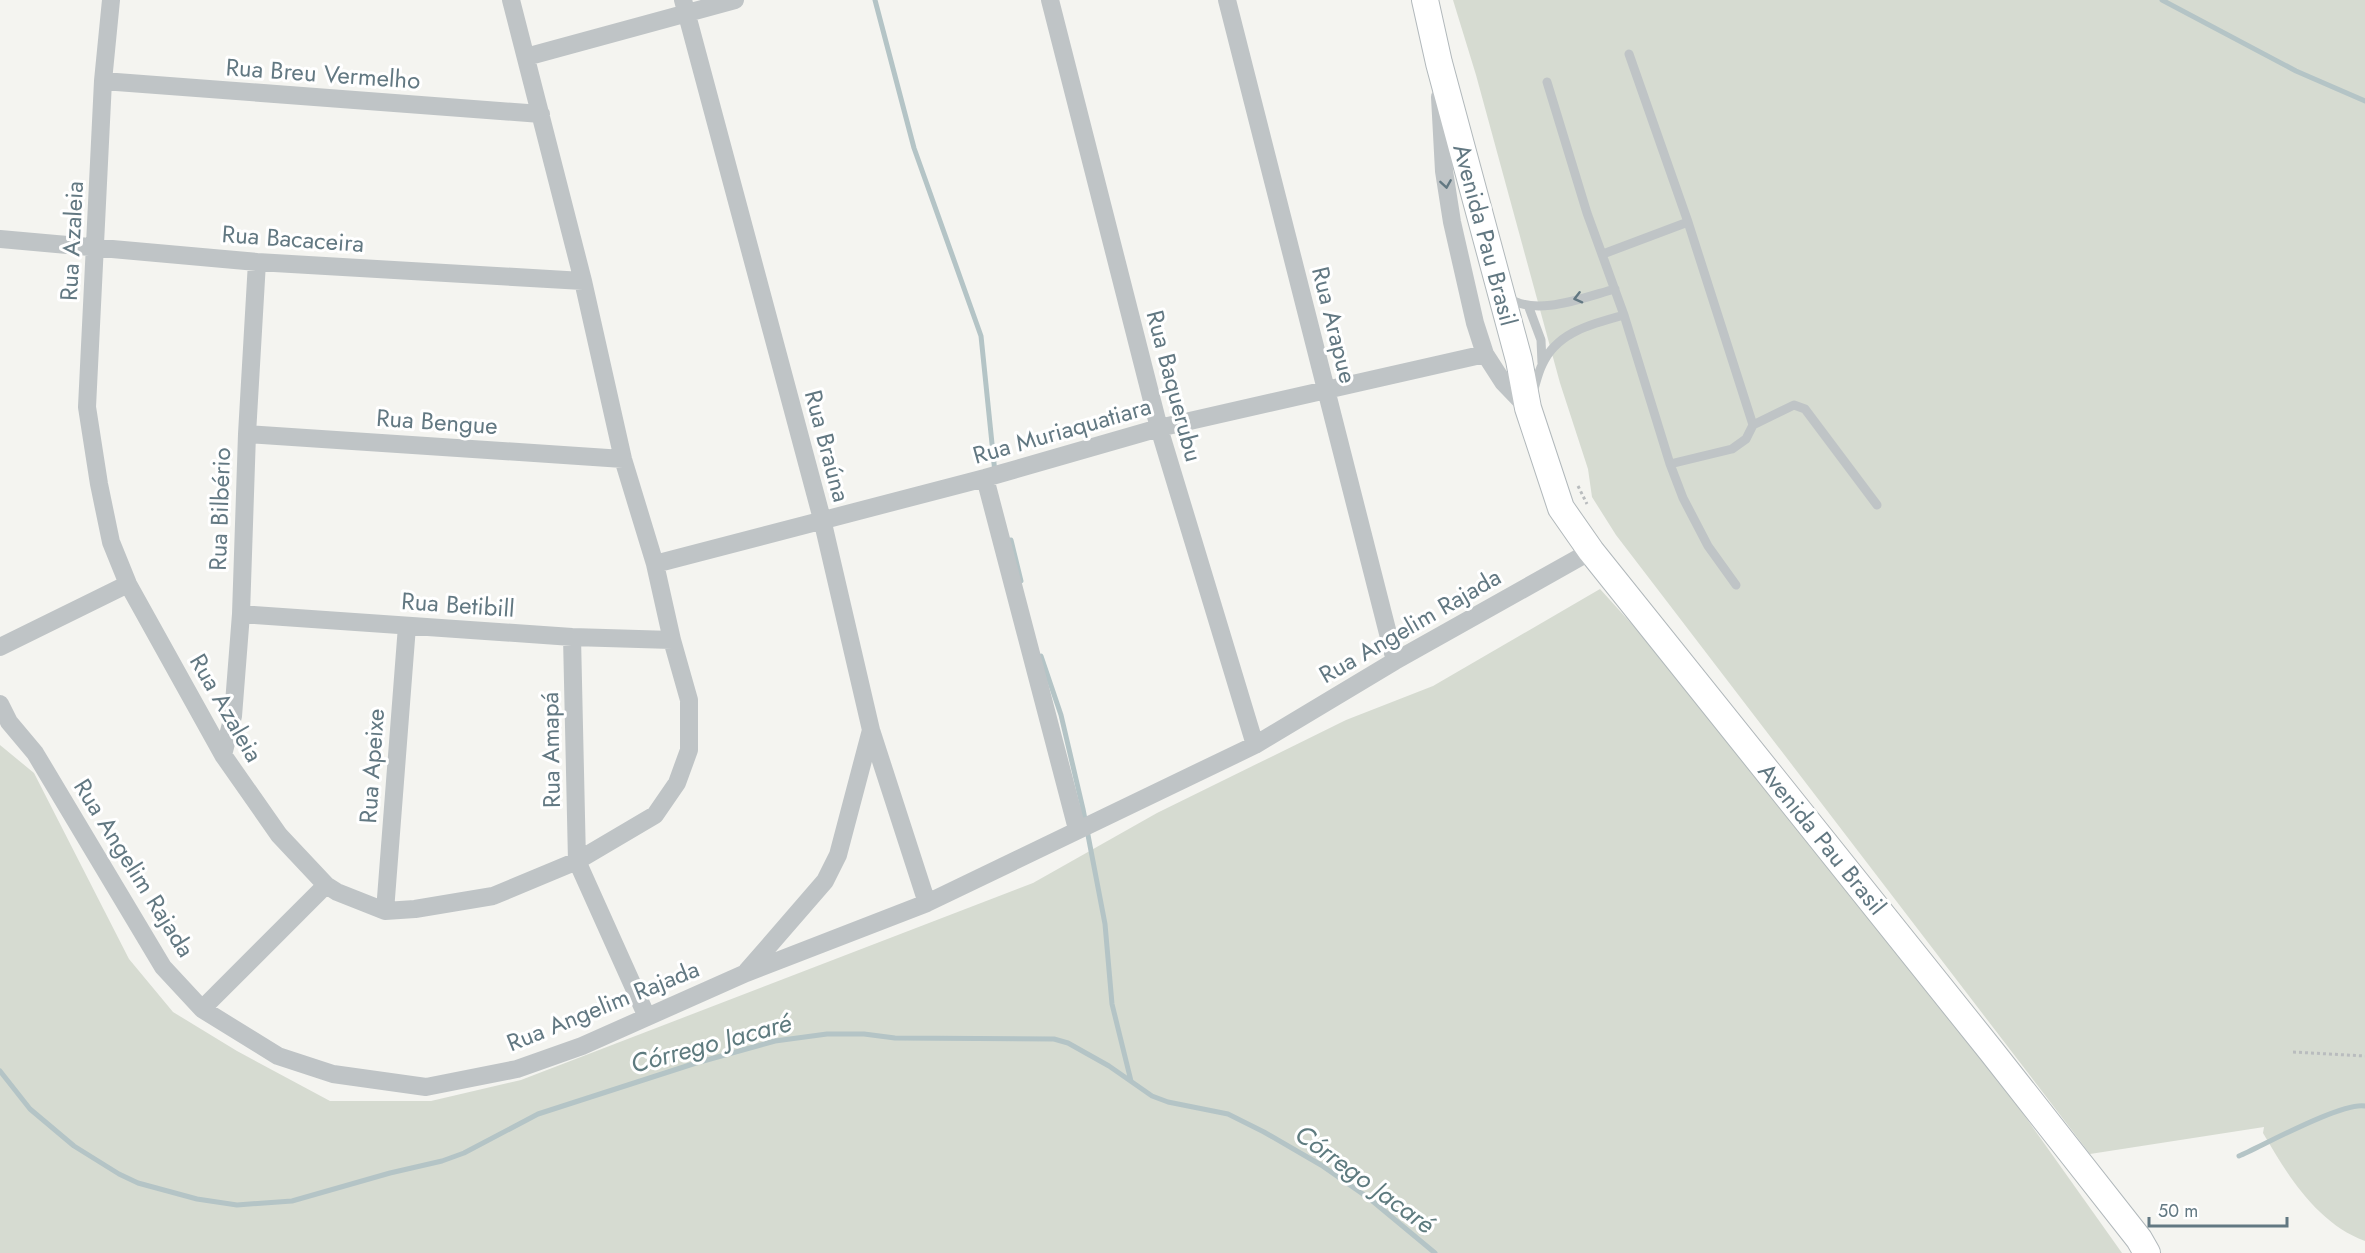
<svg xmlns="http://www.w3.org/2000/svg" width="2365" height="1253" viewBox="0 0 2365 1253" font-family="Jost,sans-serif">
<style>
.green{fill:#d6dbd1}
.lines{fill:none;stroke-linecap:round;stroke-linejoin:round}
.stream{stroke:#b4c4c6;stroke-width:5}
.secondary-casing{stroke:#b1b8bb;stroke-width:28}
.path{stroke:#b9bcbe;stroke-width:3;stroke-dasharray:3 3;stroke-linecap:butt}
.lane{stroke:#bfc4c6;stroke-width:9}
.street{stroke:#bfc4c6;stroke-width:18}
.secondary{stroke:#fff;stroke-width:26}
.oneway{stroke:#627882}
.labels{text-anchor:middle;stroke-width:6;stroke-linejoin:round;paint-order:stroke}
.street-label{font-size:24px;fill:#627882;stroke:#fff}
.water-label{font-size:26px;font-style:italic;fill:#5e7b7f;stroke:#fff}
</style>
<rect width="100%" height="100%" fill="#f4f4f0"/>
<path class="green" d="M1453,0H2365V1241C2317,1223 2288,1176 2263,1133L2264,1127L2090,1154L1616,535L1592,497L1588,469L1560,383L1476,75Z
M1600,589L1698,697L2012,1098L2122,1253H0V745L34,773L129,959L173,1012L237,1051L330,1101H431L521,1080L1033,883L1157,813L1346,720L1433,686Z"/>
<g class="lines">
<path class="stream" d="M875,0L914,148L981,336L995,473
M2162,0L2296,71L2365,101
M1011,540L1021,581
M1041,656L1061,715L1083,809L1105,924L1112,1004L1131,1081
M0,1071L30,1109L74,1146L119,1174L138,1183L197,1199L237,1205L292,1201L390,1173L442,1161L464,1153L538,1114L696,1063L775,1041L827,1034H864L895,1038L1054,1039L1068,1043L1109,1066L1152,1096L1168,1102L1228,1114L1264,1132L1321,1165L1370,1199L1435,1253
M2239,1156C2264,1145 2342,1102 2365,1106"/>
<defs>
<path id="secondary" d="M1425,0L1439,63L1519,360L1528,408L1561,508L1591,551L1992,1052L2139,1239L2147,1253"/>
</defs>
<use href="#secondary" class="secondary-casing"/>
<path class="path" d="M1578,486L1587,504
M2293,1052L2365,1056"/>
<path class="lane" d="M1629,54L1688,222L1753,425L1746,439L1732,449L1670,464
M1547,82L1587,213L1624,315L1670,464L1683,498L1708,546L1736,585
M1603,254L1688,222
M1508,297C1534,318 1585,297 1615,289
M1528,305L1541,340L1542,363
M1533,392C1536,383 1538,373 1542,365C1557,331 1593,324 1624,315
M1753,425L1794,405L1805,409L1877,505"/>
<path class="street" d="M111,0L103,81L87,407L99,484L111,542L128,584L223,755L279,835L326,885L337,892L385,911L415,909L493,896L577,861L655,815L677,783L689,750V700L672,640L655,564L623,459L583,281L511,0
M683,0L822,519L871,730L927,903
M1050,0L1159,428L1255,745
M1227,0L1395,661
M526,57L735,0
M103,81L541,114
M1440,97L1444,171L1452,222L1475,323L1485,354L1503,382L1528,408
M0,239L257,262L583,281
M247,434L623,459
M985,478L1077,829
M655,564L985,478L1159,428L1485,354
M241,614L572,637L672,640
M572,637L577,861L647,1017
M0,647L128,584
M0,704L9,722L35,753L163,967L202,1009L278,1056L333,1074L426,1087L517,1069L582,1046L746,973L927,903L1255,745L1395,661L1591,551
M223,755L233,716L241,614L247,434L257,262
M385,911L407,626
M747,971L825,881L838,855L871,730
M202,1009L326,885"/>
<use href="#secondary" class="secondary"/>
</g>
<defs><path id="oneway-chevron" d="M-2-3.5L2.5 0L-2 3.5" fill="none" stroke-width="1.6" stroke-linecap="round" stroke-linejoin="round" transform="scale(1.5)"/></defs>
<g class="oneway">
<use href="#oneway-chevron" transform="translate(1446 184) rotate(81)"/>
<use href="#oneway-chevron" transform="translate(1578 298) rotate(166)"/>
</g>
<g class="labels">
<g class="street-label">
<text transform="translate(323 74) rotate(4)" y="8">Rua Breu Vermelho</text>
<text transform="translate(1485 235) rotate(75)" y="8">Avenida Pau Brasil</text>
<text transform="translate(293 239) rotate(4)" y="8">Rua Bacaceira</text>
<text transform="translate(72 241) rotate(-87)" y="8">Rua Azaleia</text>
<text transform="translate(1334 325) rotate(76)" y="8">Rua Arapue</text>
<text transform="translate(1174 386) rotate(75)" y="8">Rua Baquerubu</text>
<text transform="translate(437 422) rotate(4)" y="8">Rua Bengue</text>
<text transform="translate(1062 431) rotate(-16)" y="8">Rua Muriaquatiara</text>
<text transform="translate(827 446) rotate(75)" y="8">Rua Braúna</text>
<text transform="translate(220 509) rotate(-88)" y="8">Rua Bilbério</text>
<text transform="translate(458 605) rotate(4)" y="8">Rua Betibill</text>
<text transform="translate(1410 626) rotate(-30)" y="8">Rua Angelim Rajada</text>
<text transform="translate(226 708) rotate(60)" y="8">Rua Azaleia</text>
<text transform="translate(551 750) rotate(-91)" y="8">Rua Amapá</text>
<text transform="translate(372 766) rotate(-86)" y="8">Rua Apeixe</text>
<text transform="translate(1822 839) rotate(51)" y="8">Avenida Pau Brasil</text>
<text transform="translate(134 868) rotate(58)" y="8">Rua Angelim Rajada</text>
<text transform="translate(603 1006) rotate(-22)" y="8">Rua Angelim Rajada</text>
</g>
<g class="water-label">
<text transform="translate(711 1043) rotate(-15)" y="9">Córrego Jacaré</text>
<text transform="translate(1365 1179) rotate(36)" y="9">Córrego Jacaré</text>
</g>
</g>
<path d="M2149 1217v9h138v-9" fill="none" stroke="#627882" stroke-width="3"/>
<text x="2158" y="1217" font-size="18" fill="#627882" stroke="#ffffff" stroke-width="4.5" paint-order="stroke">50 m</text>
</svg>
